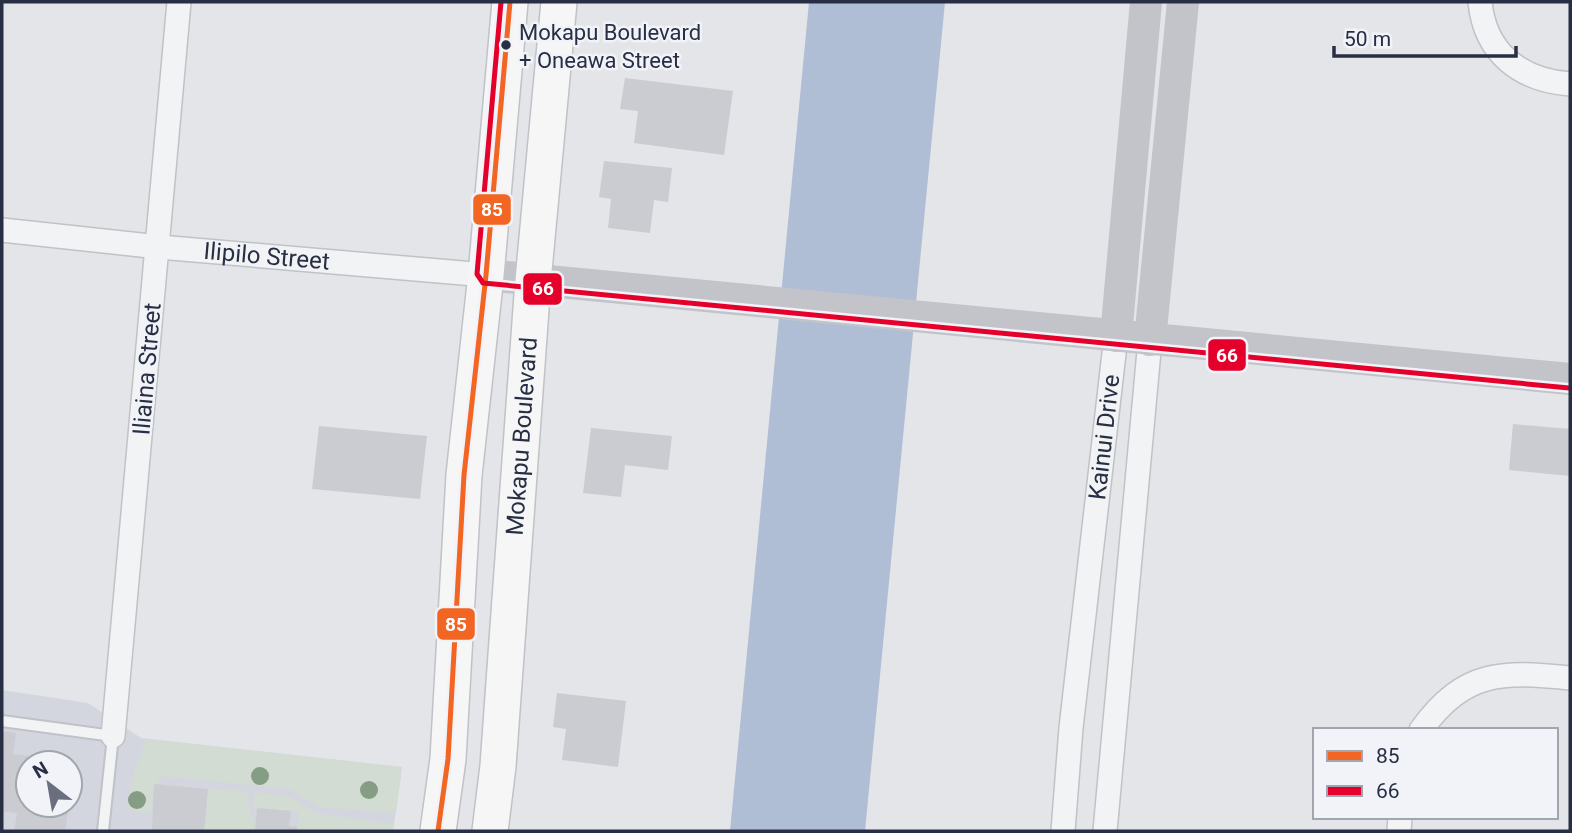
<svg xmlns="http://www.w3.org/2000/svg" width="1572" height="833" viewBox="0 0 1572 833" font-family="Roboto,sans-serif">
<style>
.built{fill:#d3d6de;fill-rule:evenodd}
.green{fill:#d2dcd3}
.water{fill:#afbed5}
.building{fill:#caccd1}
.lines{fill:none;stroke-linecap:round;stroke-linejoin:round}
.lane-casing{stroke:#c0c2c7;stroke-width:14}
.street-casing{stroke:#c0c2c7;stroke-width:26}
.primary-casing{stroke:#bfc2c6;stroke-width:38}
.lane{stroke:#f2f3f5;stroke-width:10}
.street{stroke:#f2f3f5;stroke-width:23}
.secondary{stroke:#c3c4ca;stroke-width:32}
.primary{stroke:#f6f6f7;stroke-width:35}
.bus-1-casing{stroke:#f1f3f8;stroke-width:10}
.bus-2-casing{stroke:#f1f3f8;stroke-width:10}
.bus-1{stroke:#f26522;stroke-width:5}
.bus-2{stroke:#e4002b;stroke-width:5}
.tree{fill:#859c85}
.bus-dot{fill:#282f44;stroke:#f1f3f8;stroke-width:2.5}
.labels{text-anchor:middle;stroke-width:5;stroke-linejoin:round;paint-order:stroke}
.bus-label{font-size:22px;fill:#282f44;stroke:#f1f3f8;text-anchor:start}
.street-label{font-size:24px;fill:#282f44;stroke:#f1f3f8}
.line-badge{stroke:#f1f3f8;stroke-width:2.5}
.badge-label{font-size:19px;text-anchor:middle;font-weight:bold;fill:#fff}
</style>
<rect width="100%" height="100%" fill="#e3e5e9"/>
<path class="built" d="M2,690L88,703L141,738L402,767L393,831H2ZM28,763H70V805H28Z"/>
<path class="green" d="M146,739L402,767L396,813L318,807L290,789L160,776L158,784H154L151,813L128,811L131,782Z
M208,789L244,791L248,796C246,814 257,815 255,831H204Z
M255,793L288,796L316,813L394,824L393,831H297L299,812L258,808L257,812L253,806Z"/>
<path class="water" d="M809,2H945L865,831H730Z"/>
<path class="building" d="M625,78L733,91L724,155L634,143L638,111L620,109Z
M604,161L672,168L668,202L654,200L650,233L608,228L611,199L599,197Z
M1513,424L1570,429V476L1509,470Z
M319,426L427,436L420,499L312,489Z
M591,428L672,436L668,470L625,465L621,497L583,493Z
M557,693L626,701L618,767L562,760L566,729L553,727Z
M2,731L16,733L13,754L35,757V763H28V805H69L65,831H14L17,813L2,811Z
M154,784L208,789L204,831H152Z
M257,808L291,811L289,826L297,827V831H255Z"/>
<g class="lines">
<defs>
<path id="lane" d="M2,721L113,736L103,831"/>
<g id="street">
<path d="M1480,2C1485,53 1520,80 1570,84"/>
<path id="s1" d="M2,230L159,247L486,275"/>
<path d="M1421,730C1464,670 1503,671 1570,678"/>
<path d="M113,736L179,2"/>
<path id="s2" d="M1063,831L1071,728L1116,336"/>
<path d="M1105,831L1150,340"/>
<path d="M1399,831L1400,817"/>
</g>
<g id="primary">
<path d="M438,831L448,759L464,475L486,275L510,2"/>
<path id="s3" d="M490,831L498,766L533,281L559,2"/>
</g>
</defs>
<use href="#lane" class="lane-casing"/>
<use href="#street" class="street-casing"/>
<use href="#primary" class="primary-casing"/>
<use href="#lane" class="lane"/>
<use href="#street" class="street"/>
<path class="secondary" d="M486,275L1570,379
M1116,336L1146,2
M1150,340L1183,2"/>
<use href="#primary" class="primary"/>
<defs>
<path id="bus-1" d="M438,831L448,759L464,475L486,275L510,2"/>
<path id="bus-2" d="M501,2L477,274L483,283L1569,388"/>
</defs>
<use href="#bus-1" class="bus-1-casing"/>
<use href="#bus-2" class="bus-2-casing"/>
<use href="#bus-1" class="bus-1"/>
<use href="#bus-2" class="bus-2"/>
</g>
<g class="tree">
<circle cx="260" cy="776" r="9"/>
<circle cx="369" cy="790" r="9"/>
<circle cx="137" cy="800" r="9"/>
</g>
<circle class="bus-dot" cx="506" cy="45" r="6"/>
<g class="labels">
<g class="bus-label">
<text x="519" y="40">Mokapu Boulevard<tspan x="519" dy="28">+ Oneawa Street</tspan></text>
</g>
<g class="street-label">
<text dy="8" stroke="none"><textPath href="#s1" startOffset="266">Ilipilo Street</textPath></text>
<text transform="translate(147 369) rotate(-85)" y="8">Iliaina Street</text>
<text dy="8" stroke="none"><textPath href="#s3" startOffset="396">Mokapu Boulevard</textPath></text>
<text dy="8" stroke="none"><textPath href="#s2" startOffset="396">Kainui Drive</textPath></text>
</g>
</g>
<g class="line-badge">
<rect x="472" y="193" width="40" height="33" rx="7" fill="#f26522"/>
<rect x="522" y="272" width="41" height="34" rx="7" fill="#e4002b"/>
<rect x="1207" y="338" width="40" height="34" rx="7" fill="#e4002b"/>
<rect x="436" y="607" width="40" height="34" rx="7" fill="#f26522"/>
</g>
<g class="badge-label">
<text x="492" y="216">85</text>
<text x="543" y="295">66</text>
<text x="1227" y="362">66</text>
<text x="456" y="631">85</text>
</g>
<rect width="1572" height="833" fill="none" stroke="#282f44" stroke-width="7"/>
<rect x="1313" y="728" width="245" height="91" fill="#f1f3f8" stroke="#a1a5b0" stroke-width="2"/>
<rect x="1327" y="751" width="35" height="10" fill="#f26522" stroke="#a1a5b0" stroke-width="2"/>
<text x="1376" y="763" font-size="21" fill="#282f44">85</text>
<rect x="1327" y="786" width="35" height="10" fill="#e4002b" stroke="#a1a5b0" stroke-width="2"/>
<text x="1376" y="798" font-size="21" fill="#282f44">66</text>
<g transform="translate(49 784) rotate(329)"><circle r="33" fill="#f1f3f8" stroke="#a1a5b0" stroke-width="2"/>
<path d="M0-5L12 26L0 18L-12 26Z" fill="#696f7e"/>
<text y="-10" font-size="19" font-weight="bold" text-anchor="middle" fill="#282f44">N</text>
</g>
<path d="M1334 46v10h182v-10" fill="none" stroke="#282f44" stroke-width="3.5"/>
<text x="1344" y="46" font-size="21" fill="#282f44" stroke="#f1f3f8" stroke-width="5" paint-order="stroke">50 m</text>
</svg>
